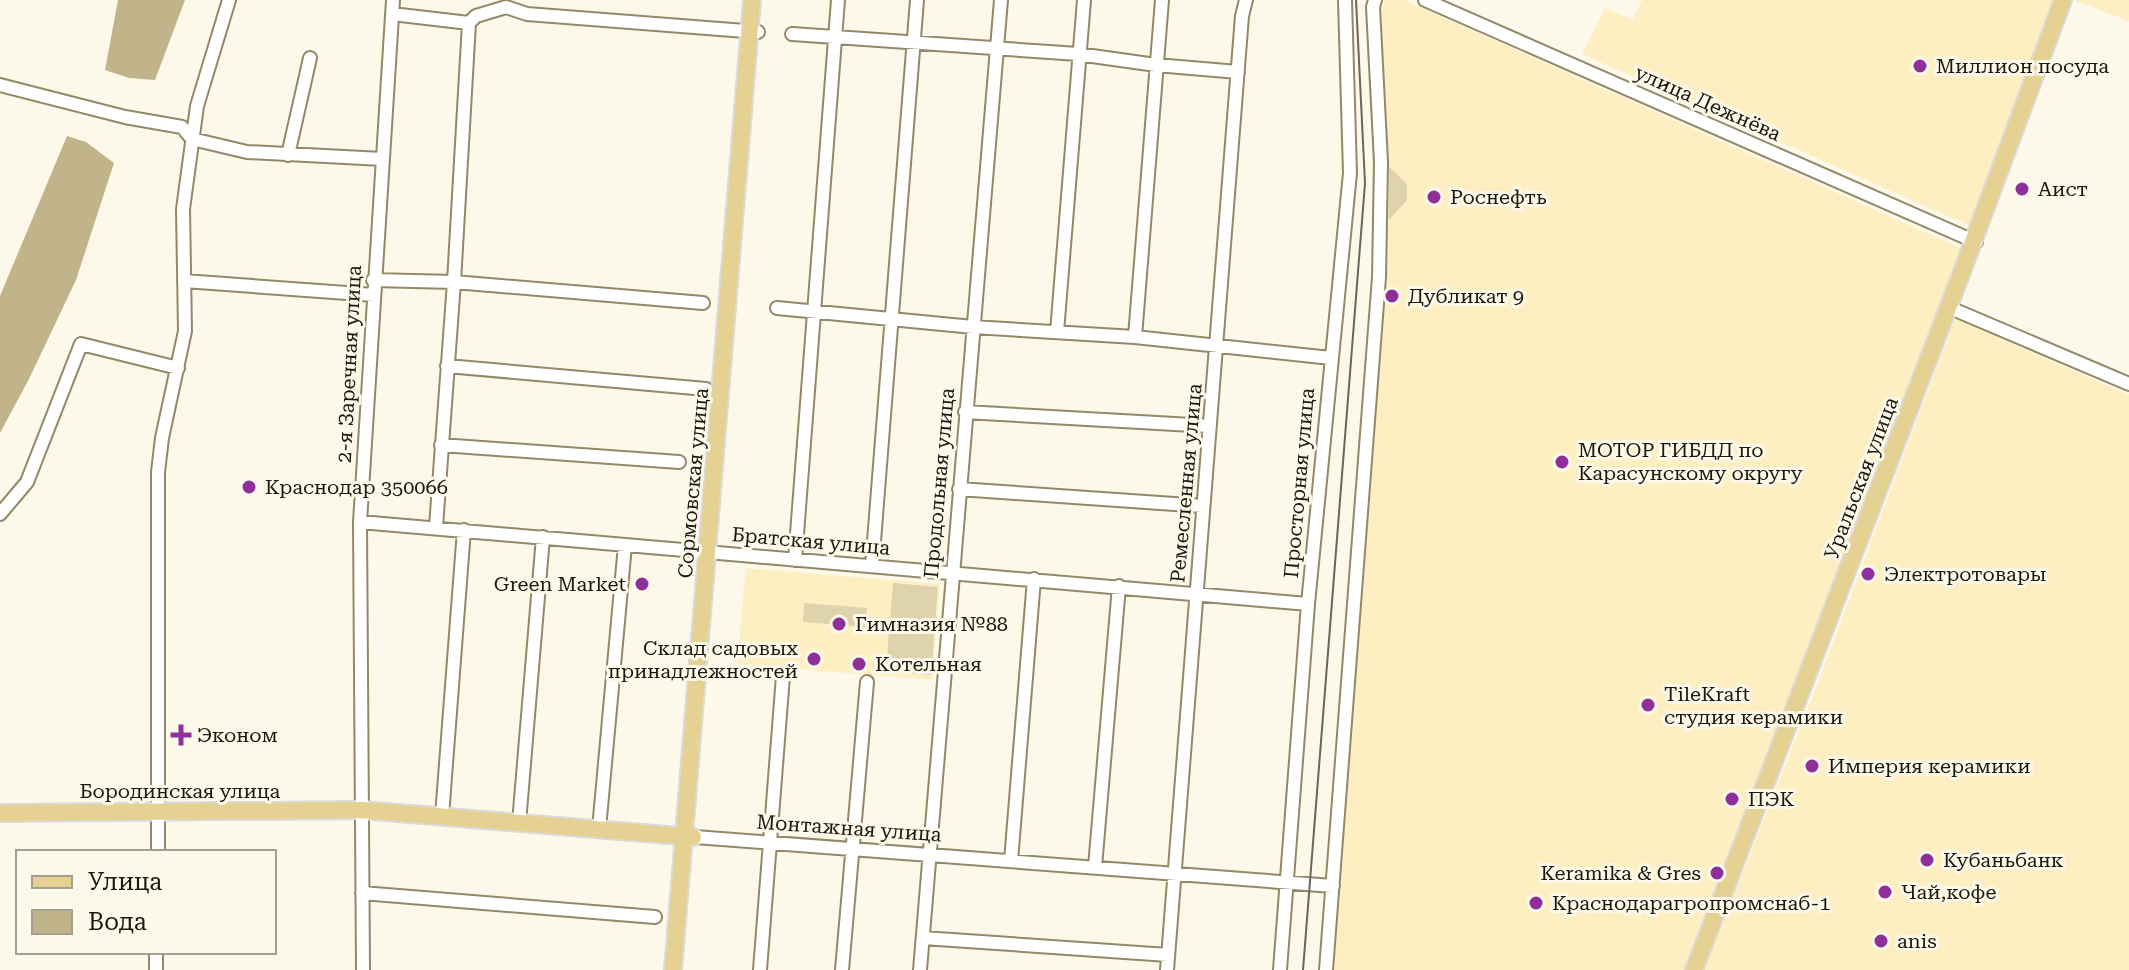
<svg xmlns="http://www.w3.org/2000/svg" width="2129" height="970" viewBox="0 0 2129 970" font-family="'Roboto Serif',serif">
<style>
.built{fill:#fdefc2}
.green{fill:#dfd3ad}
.water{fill:#c1b48b}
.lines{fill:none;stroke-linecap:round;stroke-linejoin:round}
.minor-casing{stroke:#938867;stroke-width:16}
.major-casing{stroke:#dbdad8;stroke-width:20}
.minor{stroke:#fff;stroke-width:12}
.major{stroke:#e5d191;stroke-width:16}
.tram{stroke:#6a6658;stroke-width:2}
.poi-dot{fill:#8f309a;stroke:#fdf9ea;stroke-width:3}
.labels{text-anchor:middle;stroke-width:6;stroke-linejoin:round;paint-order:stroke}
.poi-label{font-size:20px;fill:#1c180b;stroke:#fdf9ea;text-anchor:start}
.street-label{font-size:20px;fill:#1c180b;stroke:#fdf9ea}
</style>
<rect width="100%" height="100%" fill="#fdf9ea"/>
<path class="built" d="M1384,0H1404L1961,248L1686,970H1332L1387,267L1382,11Z
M1642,0H2054L1970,226L1582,54L1605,8L1633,20Z
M2073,0H2129V21Z
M1955,319L2129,395V970H1704L1814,693Z
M746,568L940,584L932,680L737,664Z"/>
<path class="green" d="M1389,167L1407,184V200L1389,220Z
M893,583L938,587L931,675L886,671Z
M804,603L867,608L865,627L803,622Z"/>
<path class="water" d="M118,0H185L155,80L129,78L105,70Z
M67,136L86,142L114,163L76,280L29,379L0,433V296Z"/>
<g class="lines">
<defs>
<path id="minor" d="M1425,0L1976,242
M392,14L469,23L476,16L506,7L527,14L758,32
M792,34L1078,54L1156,65L1238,72
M0,85L125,117L182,127L192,139L247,152L382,159
M288,155L310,58
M373,280L454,282L703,303
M184,281L374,295
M1948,307L2129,384
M777,308L973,327L1135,337L1331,358
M1057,332L1084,0
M1135,337L1162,0
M447,366L706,389
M965,412L1210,426
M441,445L679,462
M959,489L1203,506
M0,514L27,482L81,344L178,368
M360,522L1308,604
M436,527L454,282L469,23
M795,560L838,0
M872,566L917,0
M442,816L464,530
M519,823L543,537
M599,829L625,545
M695,837L1333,886
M158,852V472L162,438L185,331L183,209L197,106L229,0
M1011,861L1034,579
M1095,867L1119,586
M362,893L655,917
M923,938L1168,955
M156,970V952
M363,970L360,522L393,0
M760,970L783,676
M842,970L867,682
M920,970L1001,0
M1167,970L1242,16L1246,0
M1280,970L1308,604L1350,173L1345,0
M1326,970L1379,277L1381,162L1373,7L1375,0"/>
<path id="major" d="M0,813L361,810L693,837
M673,970L752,0
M1694,970L1960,277L2063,0"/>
</defs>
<use href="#minor" class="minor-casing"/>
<use href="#major" class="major-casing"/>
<use href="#minor" class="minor"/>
<use href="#major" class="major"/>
<path class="tram" d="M1303,970L1365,183L1356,0"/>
</g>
<g class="poi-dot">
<circle cx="1920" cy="66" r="8"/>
<circle cx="2022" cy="189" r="8"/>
<circle cx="1434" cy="197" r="8"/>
<circle cx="1392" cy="296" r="8"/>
<circle cx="1562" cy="462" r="8"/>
<circle cx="249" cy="487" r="8"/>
<circle cx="1868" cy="574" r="8"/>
<circle cx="642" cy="584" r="8"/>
<circle cx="839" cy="624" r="8"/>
<circle cx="814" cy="659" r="8"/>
<circle cx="859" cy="664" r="8"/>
<circle cx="1648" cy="705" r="8"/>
<path d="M177 723h8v8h8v8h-8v8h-8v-8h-8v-8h8z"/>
<circle cx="1812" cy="766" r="8"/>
<circle cx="1732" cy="799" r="8"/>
<circle cx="1927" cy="860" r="8"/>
<circle cx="1717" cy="873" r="8"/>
<circle cx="1885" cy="892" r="8"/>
<circle cx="1536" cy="903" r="8"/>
<circle cx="1881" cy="941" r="8"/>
</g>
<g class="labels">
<g class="poi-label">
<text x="1936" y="73">Миллион посуда</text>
<text x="2038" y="196">Аист</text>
<text x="1450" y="204">Роснефть</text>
<text x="1408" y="303">Дубликат 9</text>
<text x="1578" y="457">МОТОР ГИБДД по<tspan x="1578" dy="23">Карасунскому округу</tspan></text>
<text x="265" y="494">Краснодар 350066</text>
<text x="1884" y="581">Электротовары</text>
<text x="626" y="591" text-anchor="end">Green Market</text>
<text x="855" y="631">Гимназия №88</text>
<text x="798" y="655" text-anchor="end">Склад садовых<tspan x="798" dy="23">принадлежностей</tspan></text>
<text x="875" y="671">Котельная</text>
<text x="1664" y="701">TileKraft<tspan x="1664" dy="23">студия керамики</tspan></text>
<text x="197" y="742">Эконом</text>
<text x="1828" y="773">Империя керамики</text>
<text x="1748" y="806">ПЭК</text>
<text x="1943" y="867">Кубаньбанк</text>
<text x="1701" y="880" text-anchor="end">Keramika &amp; Gres</text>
<text x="1901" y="899">Чай,кофе</text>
<text x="1552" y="910">Краснодарагропромснаб-1</text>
<text x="1897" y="948">anis</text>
</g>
<g class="street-label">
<text transform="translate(1708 103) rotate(24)" y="7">улица Дежнёва</text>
<text transform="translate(349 364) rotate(-87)" y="7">2-я Заречная улица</text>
<text transform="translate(1861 478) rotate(-69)" y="7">Уральская улица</text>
<text transform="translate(693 483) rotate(-85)" y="7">Сормовская улица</text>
<text transform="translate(939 483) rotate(-85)" y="7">Продольная улица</text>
<text transform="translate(1186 483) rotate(-85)" y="7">Ремесленная улица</text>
<text transform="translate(1299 483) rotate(-85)" y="7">Просторная улица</text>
<text transform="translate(811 541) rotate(5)" y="7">Братская улица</text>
<text x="180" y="798">Бородинская улица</text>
<text transform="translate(849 828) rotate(4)" y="7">Монтажная улица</text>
</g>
</g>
<rect x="16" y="850" width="260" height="104" fill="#fdf9ea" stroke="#a39f91" stroke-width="2"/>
<rect x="32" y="876" width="40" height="12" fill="#e5d191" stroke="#a39f91" stroke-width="2"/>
<text x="88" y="890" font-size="24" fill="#1c180b">Улица</text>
<rect x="32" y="910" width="40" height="24" fill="#c1b48b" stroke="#a39f91" stroke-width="2"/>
<text x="88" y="930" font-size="24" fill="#1c180b">Вода</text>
</svg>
